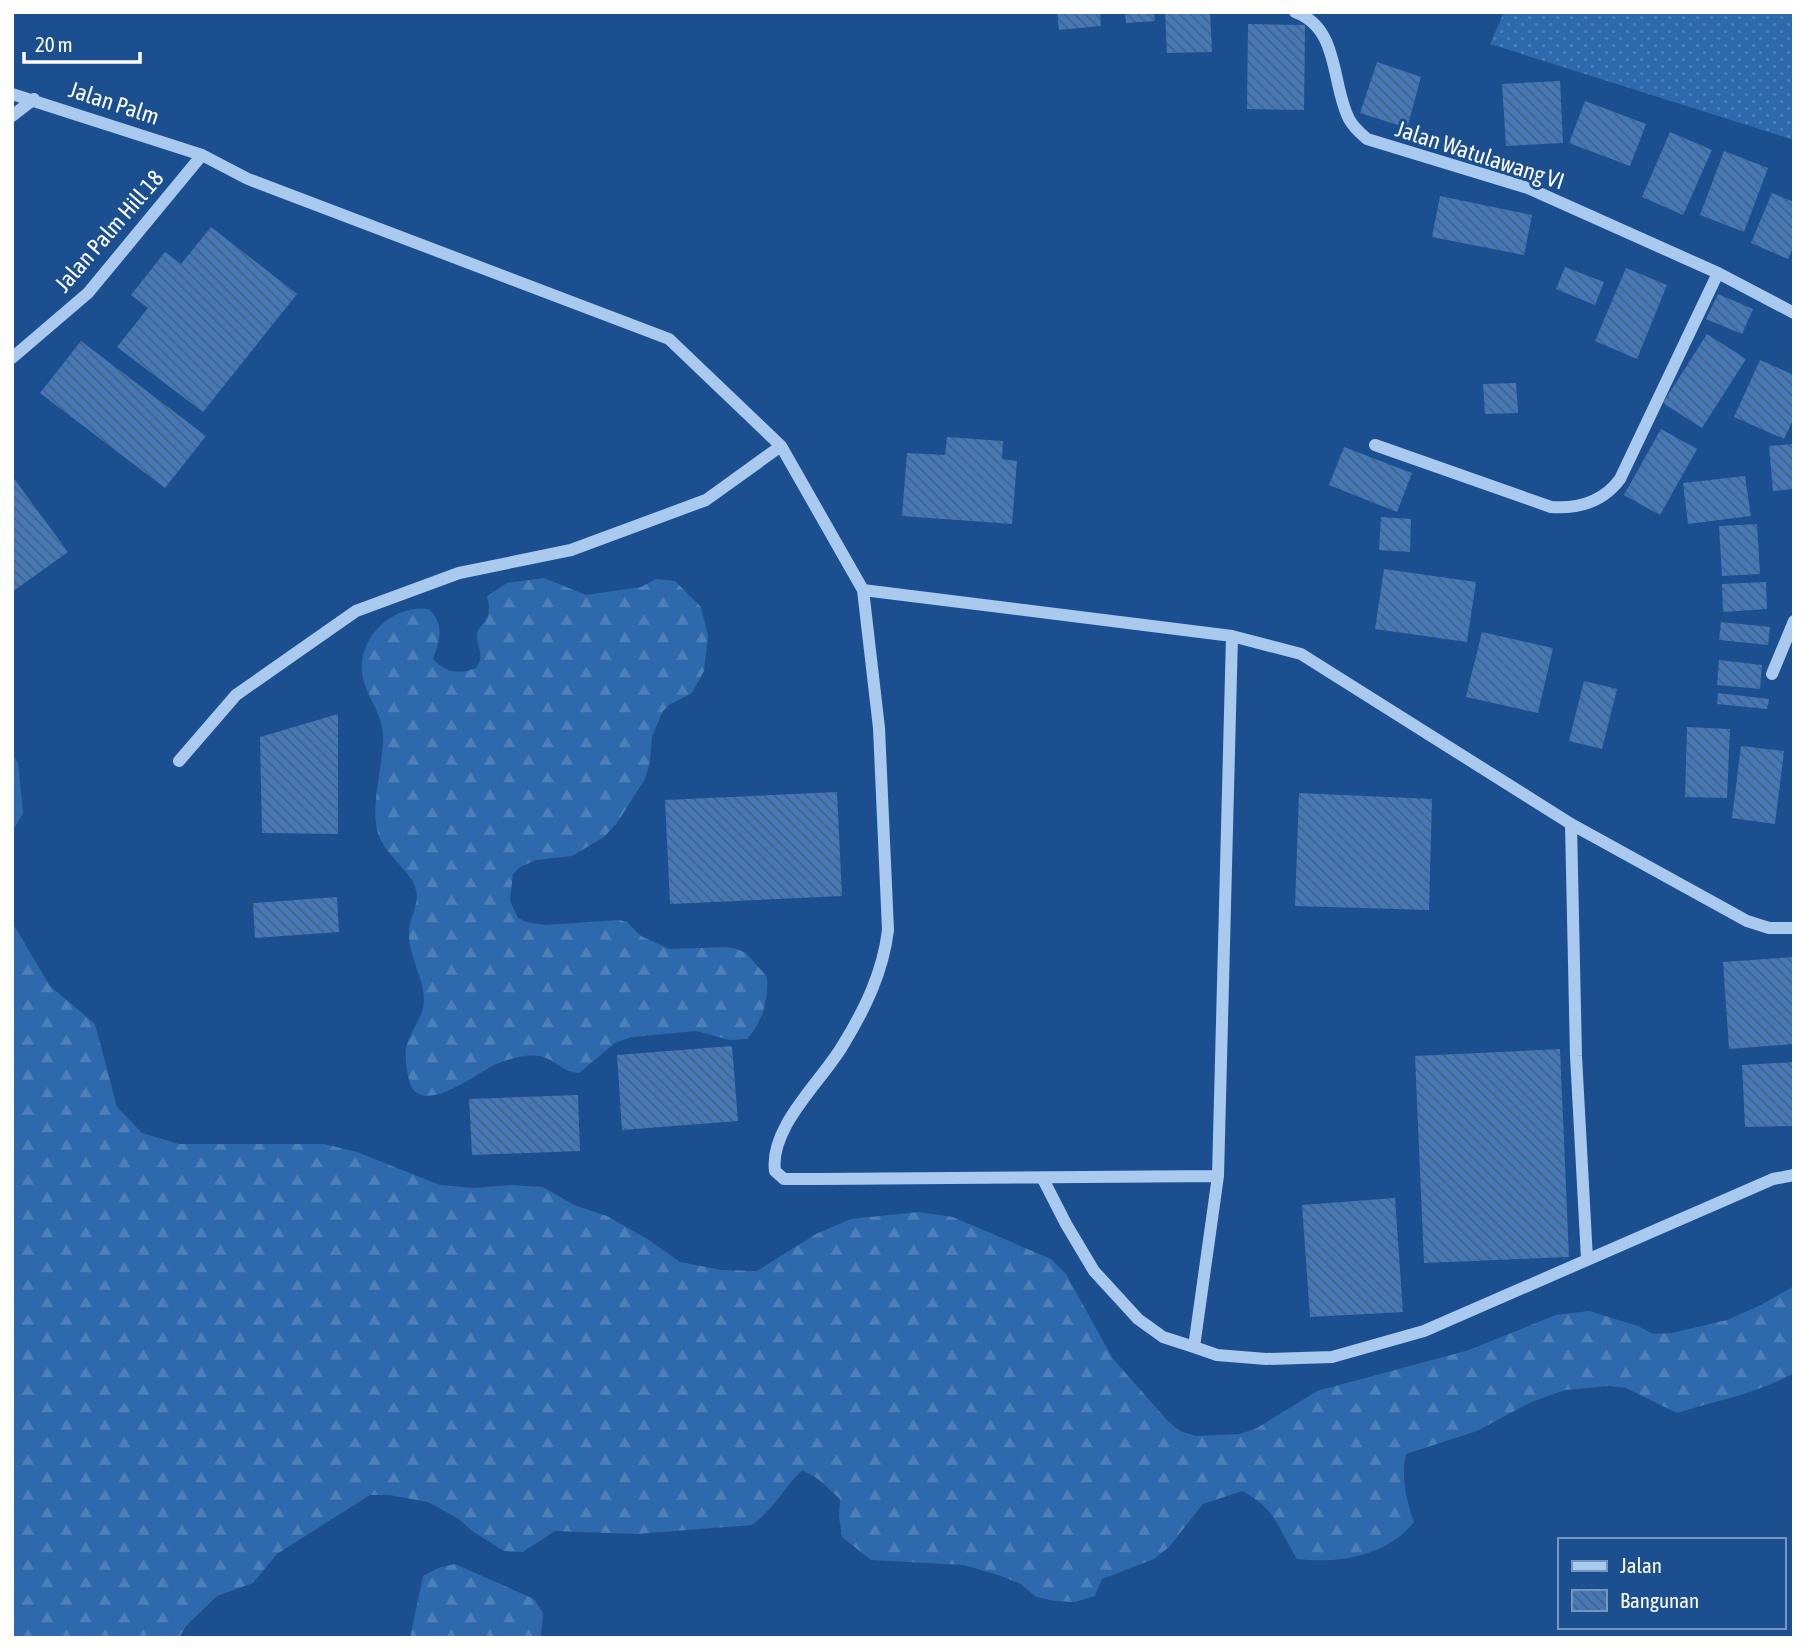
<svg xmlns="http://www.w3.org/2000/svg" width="1806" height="1650" viewBox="0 0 1806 1650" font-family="'Asap Condensed',sans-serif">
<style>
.grass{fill:url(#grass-dots)}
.forest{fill:url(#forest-firs)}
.building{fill:url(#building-back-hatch)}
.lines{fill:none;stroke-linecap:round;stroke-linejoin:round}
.minor{stroke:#a9c9ee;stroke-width:12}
.labels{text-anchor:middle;stroke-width:6;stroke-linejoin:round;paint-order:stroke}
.street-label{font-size:23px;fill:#fff;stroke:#1b4f8f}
</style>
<defs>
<pattern id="grass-dots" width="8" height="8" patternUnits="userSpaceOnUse" patternTransform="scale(1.75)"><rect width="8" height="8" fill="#2e69ad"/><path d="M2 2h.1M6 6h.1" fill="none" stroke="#4d80b9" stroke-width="1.8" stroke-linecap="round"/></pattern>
<pattern id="forest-firs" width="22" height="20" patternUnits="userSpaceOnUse" patternTransform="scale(1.75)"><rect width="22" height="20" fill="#2e69ad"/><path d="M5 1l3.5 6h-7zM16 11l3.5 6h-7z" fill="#4d80b9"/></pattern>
<pattern id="building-back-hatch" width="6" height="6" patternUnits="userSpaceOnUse" patternTransform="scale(1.75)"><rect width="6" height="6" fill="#4478b7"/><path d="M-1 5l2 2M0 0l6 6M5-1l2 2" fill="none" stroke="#486282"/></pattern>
</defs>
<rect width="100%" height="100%" fill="#1b4f8f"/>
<path class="grass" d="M1504,12H1794V140L1490,44Z"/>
<path class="forest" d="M544,578L586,595L641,587L656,579L675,581L701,607L708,635L704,671L692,693L669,705L663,711L652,736L650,762L645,779L617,823L604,837L572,856L536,860L520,867L513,874L510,901L518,918L526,922L545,925L619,920L627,922L641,936L669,949L727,947L737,949L746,953L767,977C769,999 762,1023 747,1039L730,1040L696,1031L632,1037L615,1043L579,1073C564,1072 558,1063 546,1058C532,1052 512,1058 499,1063C479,1071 438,1106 417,1093C411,1090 409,1081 408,1075C406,1067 405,1056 406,1048C410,1031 424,1017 424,999C423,976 408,955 409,932C409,918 420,903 416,890C411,870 385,856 378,833C370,807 383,766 383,738C384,714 365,696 362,673C358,636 394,604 429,609C445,625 440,639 433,659C444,672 460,675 476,668C485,655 478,651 477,637C476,628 484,625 487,618C490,611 489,603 487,596L507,583Z
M12,753L18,763L23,813L12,832Z
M12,922L50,986L95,1024L117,1107L142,1133L179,1144H324L357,1152L440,1185L474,1188L510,1185L543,1187L574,1205L607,1216L649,1240L680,1262L722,1270L757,1271L816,1234L851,1219L918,1212L953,1217L1051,1259L1066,1274L1113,1359L1167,1420L1180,1431L1196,1436L1240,1434L1257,1428L1317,1391L1469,1350L1556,1315L1589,1311L1638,1326L1653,1334L1672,1333L1727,1320L1761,1305L1794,1286V1373C1757,1394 1717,1400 1677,1413L1626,1388L1609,1386L1565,1390L1529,1403L1477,1431L1406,1454C1401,1477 1406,1500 1414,1522C1387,1556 1339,1564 1297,1559C1278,1529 1277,1509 1242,1491L1203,1504L1169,1547L1154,1559L1102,1579L1095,1596L1075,1602L1055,1601L1036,1597L1021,1584L1001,1576L964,1565L871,1560L842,1537L839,1517L840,1499L818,1479L802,1470C784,1488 773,1510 752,1525L636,1534L555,1531L523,1552L504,1551L472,1531L459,1519L428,1502L389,1495H370L277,1554L253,1583L217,1596L186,1626L179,1638H12Z
M455,1564L534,1599L543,1613L541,1638H410L423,1576L438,1568Z"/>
<path class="building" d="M1057,12H1100L1101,26L1059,30Z
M1125,12H1154L1155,21L1126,23Z
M1165,12H1210L1212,52L1167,53Z
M1248,24L1305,25L1304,110L1247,109Z
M1377,62L1421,77L1407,128L1360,113Z
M1560,81L1563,143L1506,146L1502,84Z
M1585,101L1646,124L1630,166L1569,143Z
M1670,132L1712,150L1683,215L1642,197Z
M1724,151L1768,168L1744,232L1700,215Z
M1772,193L1794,202V245L1788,259L1751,243Z
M1440,196L1532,215L1524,255L1432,237Z
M211,227L297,294L203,412L117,347L148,308L131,295L165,252L181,264Z
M1565,267L1604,282L1595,305L1556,289Z
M1626,268L1667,285L1637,359L1595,341Z
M1718,294L1753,309L1742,334L1706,319Z
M1707,334L1746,359L1702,428L1663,403Z
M81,341L206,436L165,488L40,393Z
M1760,360L1794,375V418L1784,439L1734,417Z
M1516,383L1518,413L1485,414L1483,384Z
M1661,429L1697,449L1660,515L1624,495Z
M947,437L1003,441L1002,459L1017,461L1012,524L902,516L907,453L945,455Z
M1794,444V489L1773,491L1769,446Z
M1344,447L1412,473L1397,512L1329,485Z
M12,476L68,552L12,592Z
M1745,476L1751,516L1688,524L1683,483Z
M1381,517L1411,519L1410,552L1379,550Z
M1757,524L1760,574L1722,576L1719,526Z
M1384,569L1476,582L1467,642L1375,629Z
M1766,582L1767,609L1723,612L1722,584Z
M1721,622L1770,627L1768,645L1719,640Z
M1482,632L1553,648L1538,713L1466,697Z
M1719,660L1762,665L1760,689L1717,685Z
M1584,681L1617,689L1602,749L1569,741Z
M1718,693L1769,699L1767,709L1717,704Z
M338,714V834L262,833L260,737Z
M1687,727L1730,729L1727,798L1685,797Z
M1741,746L1784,751L1775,824L1732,818Z
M837,792L842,896L670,904L665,800Z
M1299,793L1432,799L1429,910L1295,906Z
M337,897L339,932L255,938L253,903Z
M1794,957V1044L1729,1049L1723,962Z
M732,1046L738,1121L622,1130L617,1055Z
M1560,1049L1569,1257L1424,1263L1415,1056Z
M1794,1062V1126L1745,1127L1742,1065Z
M578,1095L580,1151L472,1155L469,1099Z
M1395,1198L1403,1312L1310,1317L1302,1205Z"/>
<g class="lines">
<path class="minor" d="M1295,12C1340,28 1331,84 1349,119C1353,127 1360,133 1367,139L1528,188L1718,273L1794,313
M12,94L202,155L248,179L669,339L781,446L863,590L1232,636L1301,654L1571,824L1747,921L1769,928H1794
M12,116L34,99
M12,358L88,293L202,155
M1375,445L1551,507C1579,509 1603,502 1620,479L1718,273
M863,590L879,728L888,930C883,972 865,1009 843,1045C822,1081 769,1127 775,1171L784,1179H817L1218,1176
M1232,636L1218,1176L1194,1347L1217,1355L1266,1359L1332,1357L1424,1331L1773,1179L1794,1175
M1772,674L1794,621
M179,761L236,695L356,611L459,573L571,550L706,500L781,446
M1571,824L1576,1056L1587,1259
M1043,1179L1066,1224L1094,1271L1138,1319L1163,1337L1194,1347"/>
</g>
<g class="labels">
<g class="street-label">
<text transform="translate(114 103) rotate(18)" y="8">Jalan Palm</text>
<text transform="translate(1480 155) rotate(18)" y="8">Jalan Watulawang VI</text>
<text transform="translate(109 231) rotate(-49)" y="8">Jalan Palm Hill 18</text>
</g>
</g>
<rect width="1806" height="1650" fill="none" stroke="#ffffff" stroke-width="28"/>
<rect x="1558" y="1538" width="228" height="91" fill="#1b4f8f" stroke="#7695bc" stroke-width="2"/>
<rect x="1572" y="1561" width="35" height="10" fill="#a9c9ee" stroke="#7695bc" stroke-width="2"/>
<text x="1620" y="1573" font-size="21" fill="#ffffff">Jalan</text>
<rect x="1572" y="1590" width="35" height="21" fill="url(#building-back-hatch)" stroke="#7695bc" stroke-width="2"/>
<text x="1620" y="1608" font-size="21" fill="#ffffff">Bangunan</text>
<path d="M24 52v10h116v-10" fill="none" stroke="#ffffff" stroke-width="3.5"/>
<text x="35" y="52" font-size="21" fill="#ffffff" stroke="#1b4f8f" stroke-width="5" paint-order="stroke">20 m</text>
</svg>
